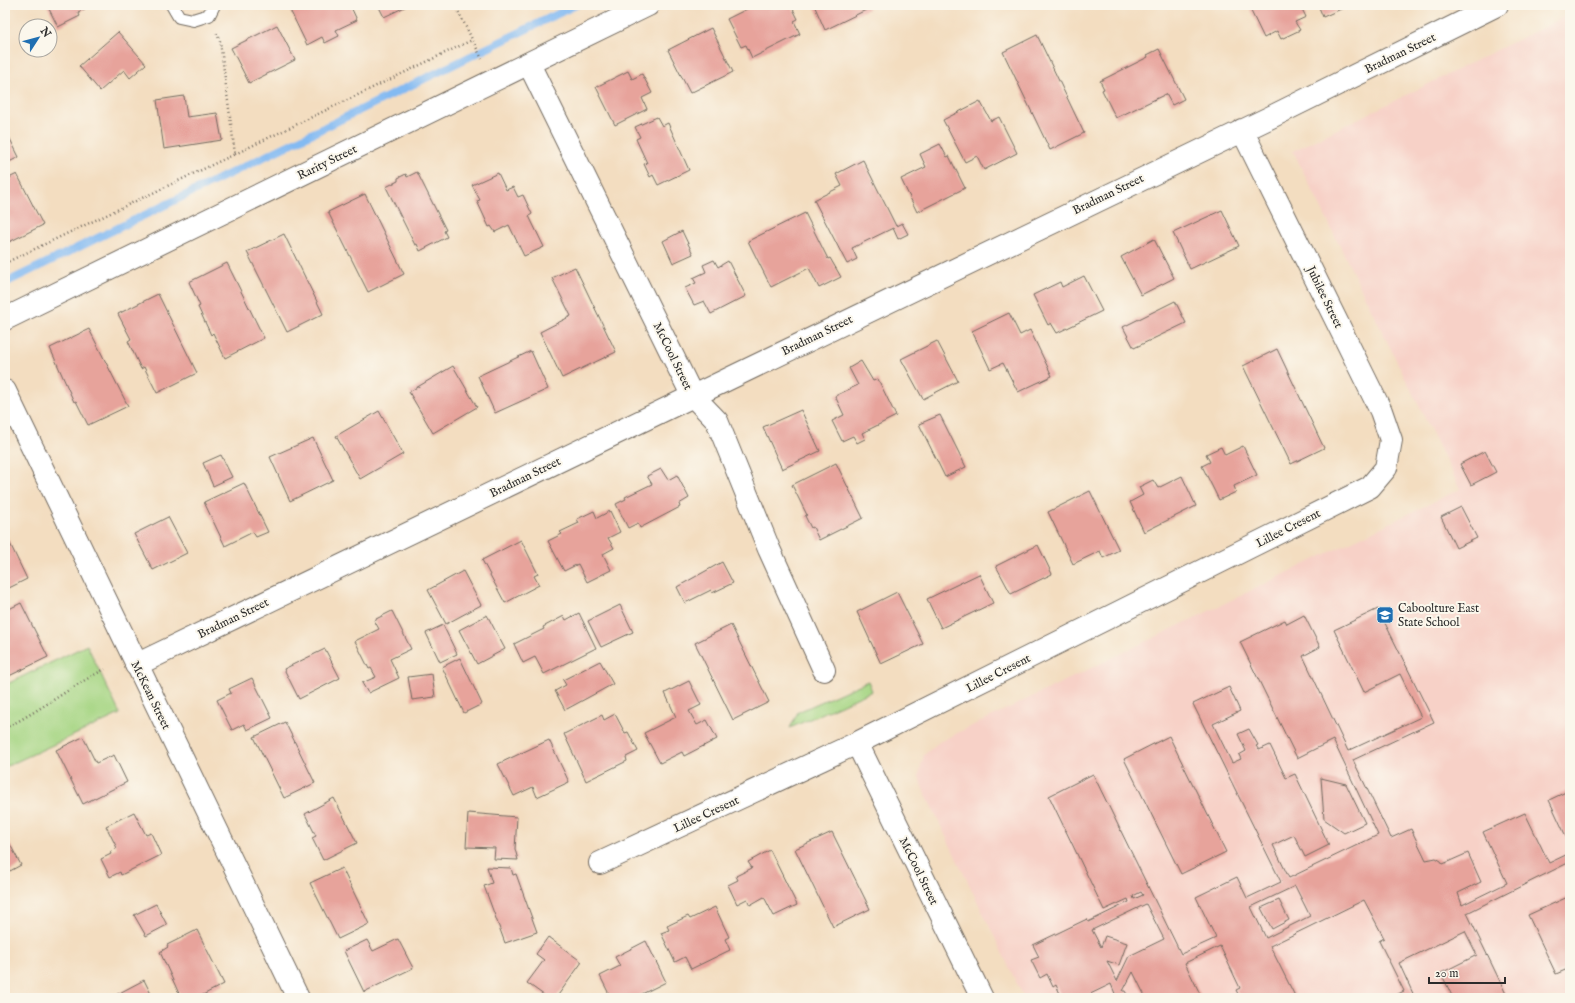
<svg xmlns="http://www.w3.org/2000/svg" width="1575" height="1003" viewBox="0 0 1575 1003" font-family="'IM FELL English',serif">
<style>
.built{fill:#f7d1c7}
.green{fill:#a6d583;stroke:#688057}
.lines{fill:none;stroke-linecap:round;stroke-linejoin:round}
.stream{stroke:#83baf2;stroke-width:8}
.building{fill:#e7a39b;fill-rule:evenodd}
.service-casing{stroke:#71695f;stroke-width:14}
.minor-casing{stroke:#71695f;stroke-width:24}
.secondary-casing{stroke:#71695f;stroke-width:24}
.path{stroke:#71695f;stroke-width:2.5;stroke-dasharray:1 3;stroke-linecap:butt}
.service{stroke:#fff;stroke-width:12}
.minor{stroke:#fff;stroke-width:22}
.secondary{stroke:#fff;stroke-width:22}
.labels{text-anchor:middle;stroke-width:4;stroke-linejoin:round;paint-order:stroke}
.street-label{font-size:12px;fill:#2b2b2b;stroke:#fbf7ec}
.poi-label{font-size:12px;fill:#2b2b2b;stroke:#fbf7ec;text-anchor:start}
</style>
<rect width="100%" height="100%" fill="#fbf7ec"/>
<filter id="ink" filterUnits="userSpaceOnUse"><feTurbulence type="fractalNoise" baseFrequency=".025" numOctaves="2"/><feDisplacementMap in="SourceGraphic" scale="8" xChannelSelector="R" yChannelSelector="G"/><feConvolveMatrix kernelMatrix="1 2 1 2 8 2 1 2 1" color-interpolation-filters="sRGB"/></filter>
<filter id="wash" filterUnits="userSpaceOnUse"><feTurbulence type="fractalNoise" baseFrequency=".012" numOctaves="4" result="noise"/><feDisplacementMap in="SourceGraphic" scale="16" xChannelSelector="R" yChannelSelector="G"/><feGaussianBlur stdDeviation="0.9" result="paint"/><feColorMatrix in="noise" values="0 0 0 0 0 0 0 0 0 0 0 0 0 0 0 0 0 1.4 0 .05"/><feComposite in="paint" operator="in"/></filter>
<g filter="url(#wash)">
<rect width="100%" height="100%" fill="#f3ddc0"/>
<path class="built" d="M1570,14V998H1024L922,787L919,776L921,765L924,755L939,742L1460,489L1293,151Z"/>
<path class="green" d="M87,645L120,714L5,767V685Z
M868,681L872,691L790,728L798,712Z"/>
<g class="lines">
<path class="stream" d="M5,283L576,5"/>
</g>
<g id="blocks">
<path class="building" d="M47,5H93L78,12L80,16L58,27Z
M301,5H350L357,20L336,30L339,36L325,43L322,37L307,45L290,10Z
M378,5H409L384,17Z
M755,5H791L798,19L794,21L800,34L752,58L746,45L741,47L727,19Z
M814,5H867L868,9L825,30Z
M1253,5H1300L1306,17L1295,22L1300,30L1281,39L1277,31L1264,38L1249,7Z
M1318,5H1350L1323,17Z
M277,25L295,60L249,83L231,48Z
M711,28L733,72L690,93L668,50Z
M118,32L146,64L130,78L124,70L100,91L79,66Z
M1037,35L1084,133L1050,150L1003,52Z
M1159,49L1184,99L1172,105L1166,94L1116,118L1102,90L1104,89L1100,81L1148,57L1147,55Z
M628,71L632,79L642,74L652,93L642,98L647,109L615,125L596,87Z
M184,96L187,117L217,113L222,140L164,149L157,100Z
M980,101L991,121L999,117L1017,153L984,170L977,156L965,162L943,120Z
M657,117L662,126L668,123L689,170L658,185L653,175L650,177L644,164L647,163L636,139L640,137L635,127Z
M5,129L19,157L5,164Z
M940,144L947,157L949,156L965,188L917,212L901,179L926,167L920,154Z
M863,160L896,226L902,223L908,234L898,239L893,228L852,248L857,259L847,264L814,200L842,186L836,174Z
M417,172L446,230L444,231L447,237L420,251L417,244L415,245L386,187L398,181V178L406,174L407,177Z
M498,173L506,190L513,187L518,197L523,195L532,214L529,216L544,247L524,256L509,225L495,232L491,226L489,227L477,201L480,200L472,185Z
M17,174L43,225L5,244V180Z
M365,194L404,274L368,292L328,212Z
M1222,210L1239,246L1190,269L1173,233Z
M805,213L828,259L830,258L841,277L819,288L809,268L771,287L748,241Z
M682,231L693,254L673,263L663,241Z
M284,234L323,314L287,332L247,252Z
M1154,239L1174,278L1141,295L1121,257Z
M714,260L718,267L728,261L746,296L711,314L704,301L694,305L685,288L696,283L693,278L706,272L703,265Z
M227,263L264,338L225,358L213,333L211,335L198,307L200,306L189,282Z
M575,267L616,352L562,378L540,332L571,316L552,278Z
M1084,276L1102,311L1057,333L1051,323L1048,325L1033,295L1060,282L1062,287Z
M158,294L197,373L157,393L144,367L141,369L128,341L131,339L118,314Z
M1175,301L1186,323L1134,348L1123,327Z
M1009,313L1020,335L1030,330L1052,376L1018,392L1003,363L990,369L972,331Z
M89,329L128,406L88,425L76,401L74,402L50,348Z
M937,341L958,381L923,399L901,359Z
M1277,349L1324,448L1291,464L1243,366Z
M531,351L548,389L495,413L478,376Z
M861,361L873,381L878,379L896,416L862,433L865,439L857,443L853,436L842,441L832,421L844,415L835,396L858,385L849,368Z
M453,366L477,407L433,433L409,392Z
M801,410L820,451L782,469L763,427Z
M379,411L403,454L360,479L336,436Z
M940,415L966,467L945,477L919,424Z
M313,438L333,480L290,501L270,457Z
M1243,446L1257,475L1234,486L1236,492L1219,500L1202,466L1210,462L1206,454L1221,447L1225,455Z
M1485,451L1496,472L1471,485L1460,464Z
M221,455L232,477L213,486L203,463Z
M836,463L863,518L819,540L813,527L811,528L805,516L807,515L792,485Z
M661,469L668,480L677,475L689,498L679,504L680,507L640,528L638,523L628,528L616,504L626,499L625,497L652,484L647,476Z
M1182,476L1196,506L1144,532L1130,502L1143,495L1139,487L1153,480L1158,488Z
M244,483L268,532L256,537L253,532L225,546L204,502Z
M1090,491L1119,550L1103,558L1100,551L1073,564L1048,512Z
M1461,507L1477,538L1456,548L1441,517Z
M594,511L597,518L610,511L620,532L608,538L614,548L603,554L611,570L587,582L578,564L564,571L548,541L562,534L560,532L579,523L577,519Z
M168,517L187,553L153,570L134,534Z
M5,533L27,579L5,590Z
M521,540L538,574L534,576L539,585L505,603L482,560Z
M1038,545L1052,574L1011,594L996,566Z
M722,562L733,583L712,593L711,590L685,603L677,587Z
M463,571L481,605L446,624L428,590Z
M979,574L993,603L941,628L927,599Z
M897,592L923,644L881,664L857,612Z
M21,603L48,657L9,676L5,668V611Z
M620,605L633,632L601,647L588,621Z
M1378,609L1434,722L1353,760L1391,838L1411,829L1426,860L1436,858L1441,861L1443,864L1468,853L1481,882L1458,893L1462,905L1507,883L1483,832L1525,813L1549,863L1570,853V862L1467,913L1508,998H1453L1441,973L1477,955L1465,931L1399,963L1415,998H1390L1404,991L1379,941L1384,938L1364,900L1270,946L1296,998H1240L1236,990L1240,988L1220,946L1185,963L1202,998H1146L1133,972L1123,991H1125L1129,998H1111L1116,996L1111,984L1082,998H1072L1071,994L1062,998L1056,985L1053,987L1047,974L1040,978L1031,960L1039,957L1033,945L1087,919L1088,922L1129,902L1128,899L1104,910L1049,796L1093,774L1181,954L1216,938L1196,897L1237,877L1247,898L1281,882L1193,704L1229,687L1240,711L1213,724L1232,763L1241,759L1239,755L1246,751L1238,734L1249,729L1258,745L1256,746L1259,750L1270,745L1286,778L1295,774L1329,845L1305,857L1294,835L1273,845L1289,878L1378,835L1333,740L1297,758L1240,642L1285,620L1287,624L1304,615L1320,647L1303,656L1348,751L1421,717L1400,674L1364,692L1334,630ZM1295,886L1310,916L1266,938L1251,907ZM1141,892L1143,895L1134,899L1133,896ZM1146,904L1164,939L1129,956L1117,981L1107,961L1119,965L1127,943L1105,936L1101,947L1092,930Z
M392,611L411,649L390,659L399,678L368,693L362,683L376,677L371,668L369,669L355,641L379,629L374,620Z
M579,613L596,648L544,674L535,657L523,663L514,644L544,629L543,627L564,616L566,620Z
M487,615L505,649L477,664L459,630Z
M443,625L457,654L440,662L426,633Z
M731,625L769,702L733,720L695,643Z
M325,649L340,678L299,699L284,669Z
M460,658L482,704L464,713L442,667Z
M600,661L613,684L565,710L555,691L566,685L563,680Z
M432,674L435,697L412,700L408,677Z
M252,678L272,718L247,730L244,724L232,730L217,700L231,693L229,689Z
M689,681L701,705L689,711L697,725L707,720L717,739L684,756L682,752L660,763L644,733L676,717L665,693Z
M615,714L625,733L628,732L638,751L626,757L627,761L586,781L564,734L602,715L604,720Z
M285,722L315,783L284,798L254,737Z
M1169,736L1226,852L1181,874L1124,759Z
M83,737L96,763L114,755L127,782L83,804L56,750Z
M549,740L569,782L537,797L533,787L514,796L498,764Z
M1321,778L1346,784L1365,823L1344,833L1324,819Z
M1570,790V845L1549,800Z
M334,798L357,843L323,860L312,838L316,836L305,814Z
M134,812L146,835L151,833L161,855L121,875L120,872L110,877L101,859L111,854L110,852L117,848L106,826Z
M468,813L517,817L515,849L518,860L494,859L495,848L466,847Z
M832,832L870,909L833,927L795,849Z
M5,835L21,865L10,871L8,868L5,870Z
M770,850L797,905L774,916L764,897L750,905L747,899L737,904L728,885L738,880L736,876L752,868L748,862Z
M487,867L511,868L513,875L516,874L537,932L505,943L484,886L492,883Z
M342,868L369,924L338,939L310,883Z
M1570,896V968L1556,974L1528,915Z
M1279,900L1289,920L1272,929L1261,908Z
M156,904L167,925L146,936L134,915Z
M715,907L729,937L725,939L730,950L691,969L685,957L675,962L661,933L669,930L667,926L688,916L690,919Z
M197,930L224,984L197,998H181L160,952L168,947L167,945Z
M548,937L582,962L556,998H548L527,983L544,960L536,954Z
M398,939L413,968L364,992L344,951L367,940L373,951Z
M646,941L666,982L634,998H611L600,976L620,966L615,957Z
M144,980L153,998H110Z"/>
</g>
</g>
<g filter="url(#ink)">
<use href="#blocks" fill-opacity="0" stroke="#71695f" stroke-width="1"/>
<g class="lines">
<defs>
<path id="service" d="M172,5L179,17L193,20L209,15L214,5"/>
<path id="minor" d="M529,64L692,395L717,421L769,549L824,670
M5,319L648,5
M136,665L1271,117L1497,5
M857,743L982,998
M600,863L857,743L1370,487L1386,468L1391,440L1381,411L1242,130"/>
<path id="secondary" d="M5,391L298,998"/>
</defs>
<use href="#service" class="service-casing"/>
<use href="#minor" class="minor-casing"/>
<use href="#secondary" class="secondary-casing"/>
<path class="path" d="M455,5L482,59
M235,154L472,40
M5,263L235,154L220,41L216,32
M5,728C40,711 70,687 105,669"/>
<use href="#service" class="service"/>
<use href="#minor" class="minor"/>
<use href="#secondary" class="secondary"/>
</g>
</g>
<defs>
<symbol id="school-square" viewBox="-11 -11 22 22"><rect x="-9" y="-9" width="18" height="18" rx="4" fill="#1f6fb2" stroke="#fbf7ec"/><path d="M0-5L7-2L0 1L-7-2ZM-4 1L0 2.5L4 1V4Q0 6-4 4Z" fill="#fff"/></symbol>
</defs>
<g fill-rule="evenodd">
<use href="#school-square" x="1375" y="605" width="20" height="20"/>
</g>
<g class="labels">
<g class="street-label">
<text transform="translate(1400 53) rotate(-26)" y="4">Bradman Street</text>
<text transform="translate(327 162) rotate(-26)" y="4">Rarity Street</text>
<text transform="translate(1108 194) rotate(-26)" y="4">Bradman Street</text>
<text transform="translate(1325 297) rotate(64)" y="4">Jubilee Street</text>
<text transform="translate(817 335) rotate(-26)" y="4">Bradman Street</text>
<text transform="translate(673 356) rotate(64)" y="4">McCool Street</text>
<text transform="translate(525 477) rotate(-26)" y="4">Bradman Street</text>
<text transform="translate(1288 528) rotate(-27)" y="4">Lillee Cresent</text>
<text transform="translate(233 618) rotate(-26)" y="4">Bradman Street</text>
<text transform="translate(998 673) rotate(-27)" y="4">Lillee Cresent</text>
<text transform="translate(151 695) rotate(64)" y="4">McKean Street</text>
<text transform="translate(706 814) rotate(-25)" y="4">Lillee Cresent</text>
<text transform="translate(919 871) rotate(64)" y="4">McCool Street</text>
</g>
<g class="poi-label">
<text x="1398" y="612">Caboolture East<tspan x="1398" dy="14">State School</tspan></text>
</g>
</g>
<rect width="1575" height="1003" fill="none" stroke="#fbf7ec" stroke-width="20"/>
<g transform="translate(38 38) rotate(54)"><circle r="19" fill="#fbf7ec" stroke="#a8a59f"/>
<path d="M0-3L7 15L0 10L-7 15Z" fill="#1f6fb2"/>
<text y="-6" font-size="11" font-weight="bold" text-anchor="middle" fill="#2b2b2b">N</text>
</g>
<path d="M1429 977v6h76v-6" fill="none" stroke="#2b2b2b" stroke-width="2"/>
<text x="1435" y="977" font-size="12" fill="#2b2b2b" stroke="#fbf7ec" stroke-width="3" paint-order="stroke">20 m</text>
</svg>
